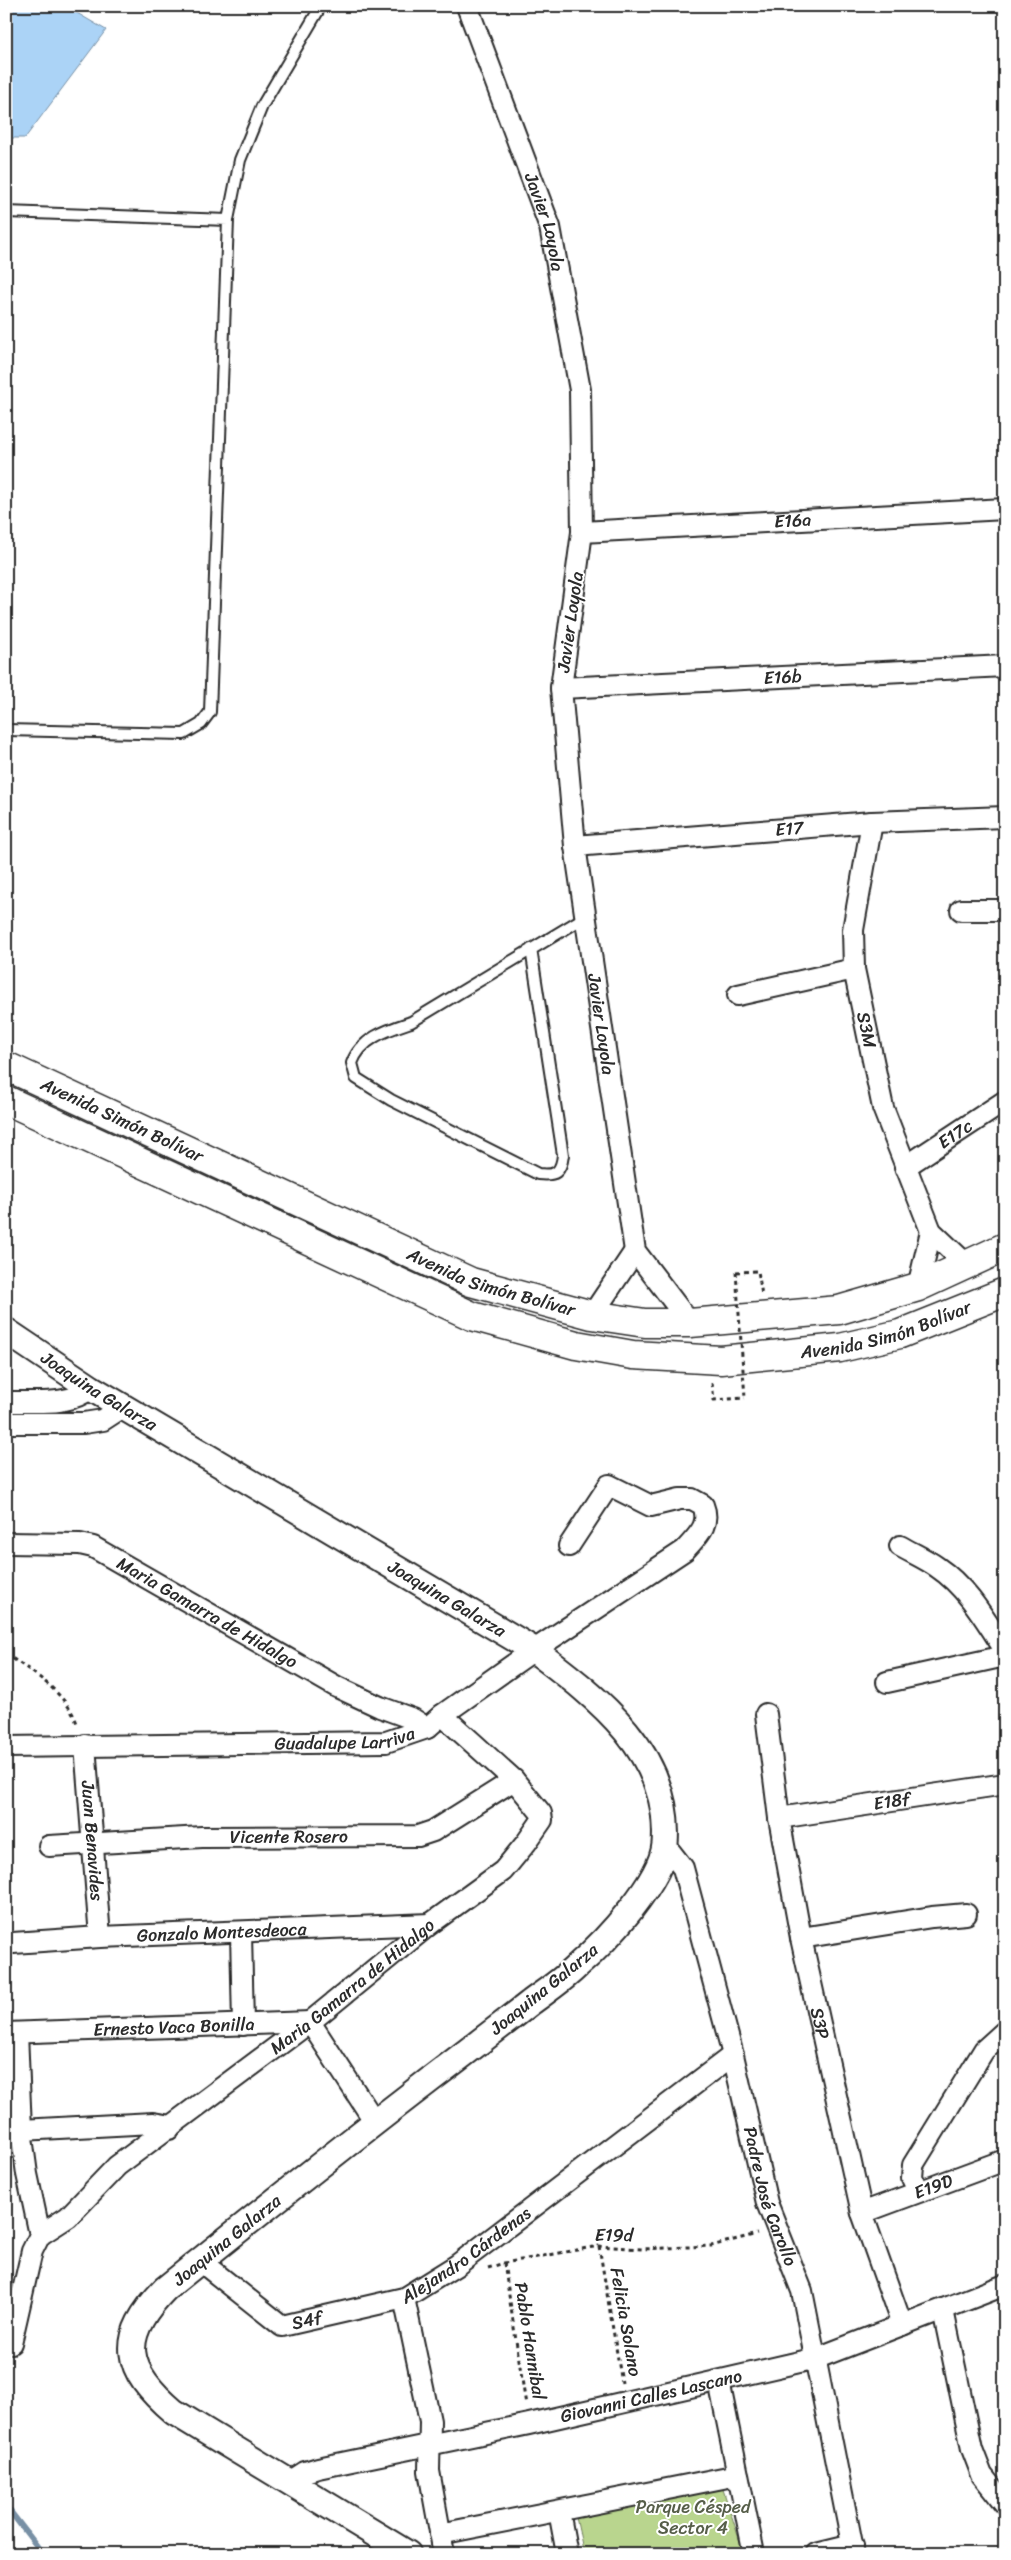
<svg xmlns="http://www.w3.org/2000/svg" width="1011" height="2560" viewBox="0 0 1011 2560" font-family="Sriracha,sans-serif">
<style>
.green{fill:#b9d58e;stroke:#72805c}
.water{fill:#abd3f6;stroke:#7890a5}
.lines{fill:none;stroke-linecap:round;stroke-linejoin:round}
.stream{stroke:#7890a5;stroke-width:6}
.service-casing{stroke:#2b2b2b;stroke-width:14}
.minor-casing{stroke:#2b2b2b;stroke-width:24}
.tertiary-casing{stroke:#2b2b2b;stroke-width:29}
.trunk-casing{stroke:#2b2b2b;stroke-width:31}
.path{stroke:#2b2b2b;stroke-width:3;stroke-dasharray:4 4;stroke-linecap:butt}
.service{stroke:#fff;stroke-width:10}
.minor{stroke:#fff;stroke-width:20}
.tertiary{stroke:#fff;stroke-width:25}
.trunk{stroke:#fff;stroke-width:28}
.path-bridge{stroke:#2b2b2b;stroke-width:3;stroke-dasharray:4 4;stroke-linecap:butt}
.labels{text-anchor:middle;stroke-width:4;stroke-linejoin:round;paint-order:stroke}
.street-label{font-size:18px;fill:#2b2b2b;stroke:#fff}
.park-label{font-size:18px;fill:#565e49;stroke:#fff}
</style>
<rect width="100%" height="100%" fill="#fff"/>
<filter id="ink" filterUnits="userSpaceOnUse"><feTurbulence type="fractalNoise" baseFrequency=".02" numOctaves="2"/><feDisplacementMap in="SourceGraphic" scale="10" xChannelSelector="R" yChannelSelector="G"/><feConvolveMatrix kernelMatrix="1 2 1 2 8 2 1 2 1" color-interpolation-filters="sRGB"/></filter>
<g filter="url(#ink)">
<path class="green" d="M718,2474L744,2554H584L574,2508Z"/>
<path class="water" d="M6,6H65L106,30L25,138H6Z"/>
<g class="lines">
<path class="stream" d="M6,2506L43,2554"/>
<defs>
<path id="service" d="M6,212L228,220L210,712L201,724L184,734L6,730
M228,220L240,160L262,106L321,6
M531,949L563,1155C561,1173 555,1176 538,1174L391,1100L356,1078L352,1063C361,1038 387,1030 411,1022L585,917"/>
<g id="minor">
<path id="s1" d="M467,6L550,227L580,390L582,532L561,688L575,846L635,1251L690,1323"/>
<path id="s2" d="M582,532L1005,509"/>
<path id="s3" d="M561,688L1005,666"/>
<path id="s4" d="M872,822L853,930L854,969L883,1108L931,1231L967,1265"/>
<path id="s5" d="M575,846L872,822L1005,817"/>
<path d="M961,910H1005"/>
<path d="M738,995L854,969"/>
<path id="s6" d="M905,1167L1005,1101"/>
<path d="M918,1287L931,1231"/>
<path d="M592,1315L635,1251"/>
<path d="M6,1402C33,1401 69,1407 91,1388"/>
<path d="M6,1423H84L103,1420L123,1407"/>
<path id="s7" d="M6,1543L80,1544L93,1547L337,1687L380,1707L413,1719L427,1728"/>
<path d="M900,1546C912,1553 926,1559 937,1567C967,1587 986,1621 1005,1650"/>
<path d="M887,1682L1005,1656"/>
<path id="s8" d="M766,1714L779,1818L801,1938L862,2213L902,2325"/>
<path id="s9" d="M85,1745L100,1937"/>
<path id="s10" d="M6,1747L386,1742L427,1728L442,1715L534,1650L685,1550C698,1535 711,1525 703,1505L692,1499H680L651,1506L609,1485L569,1546"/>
<path id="s11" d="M779,1818L1005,1784"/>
<path id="s12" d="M665,1845L683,1868L733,2055L767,2203L802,2291L854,2554"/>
<path id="s13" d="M49,1846L202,1837L418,1836L433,1831L514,1780"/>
<path d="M241,1933L243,2025"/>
<path d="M801,1938L932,1917L966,1914"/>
<path id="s14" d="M13,1943L100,1937L430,1924"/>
<path d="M310,2022L375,2122"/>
<path id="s15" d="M6,2033L310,2022"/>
<path d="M21,2130L153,2123L165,2125L169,2129"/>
<path d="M918,2191L912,2178L913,2165L984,2050L1005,2031"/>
<path id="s16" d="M862,2213L1005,2160"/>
<path id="s17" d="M40,2235L68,2217L117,2166L310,2022L430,1924L503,1871L526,1843L542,1820L541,1813L514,1780L442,1715"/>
<path id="s18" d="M200,2261L282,2326L404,2298L457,2265L733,2055"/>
<path d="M404,2298L430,2421L429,2471L444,2554"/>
<path d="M943,2310L972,2449L982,2475L1005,2504"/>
<path d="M11,2343L32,2251L40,2235L27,2174L21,2130L17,2033"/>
<path d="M719,2381L754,2554"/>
<path id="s19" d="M291,2481L305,2472L318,2468L529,2424L817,2358L1005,2285"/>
<path d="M559,2511L567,2554"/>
<path d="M440,2534L738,2475"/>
<path d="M816,2554L853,2545"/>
</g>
<g id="tertiary">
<path id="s20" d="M6,1331L91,1388L534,1650C598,1698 672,1754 665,1844C662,1881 605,1942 577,1966C563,1980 546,1991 530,2003C497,2029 464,2054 431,2079C341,2148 253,2218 165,2289C118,2337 123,2369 174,2412L408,2554"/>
</g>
<g id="trunk">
<path id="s21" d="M6,1066L471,1282L592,1315L645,1323H690L839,1310L918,1287L1005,1247"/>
<path id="s22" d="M6,1100L472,1316L576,1345L633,1355L721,1360L840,1348L900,1334L1005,1292"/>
</g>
</defs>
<use href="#service" class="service-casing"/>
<use href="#minor" class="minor-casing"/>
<use href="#tertiary" class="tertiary-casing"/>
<use href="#trunk" class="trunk-casing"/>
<path class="path" d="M736,1272L758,1271L762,1295
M712,1383L714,1400L745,1398
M6,1654C34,1673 67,1693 78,1726
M599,2246L622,2383
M504,2263L526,2405
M488,2268L504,2263L599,2246L642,2249L711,2246L757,2234"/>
<use href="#service" class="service"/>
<use href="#minor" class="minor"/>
<use href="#tertiary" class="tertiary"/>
<use href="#trunk" class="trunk"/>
<path class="path-bridge" d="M736,1272L745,1398"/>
</g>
</g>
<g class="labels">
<g class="street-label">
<text dy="6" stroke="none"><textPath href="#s1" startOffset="230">Javier Loyola</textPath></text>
<text dy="6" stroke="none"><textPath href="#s2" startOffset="211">E16a</textPath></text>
<text transform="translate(570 622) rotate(-82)" y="6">Javier Loyola</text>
<text dy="6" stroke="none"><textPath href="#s3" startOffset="222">E16b</textPath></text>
<text dy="6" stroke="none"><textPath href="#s5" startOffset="215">E17</textPath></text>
<text dy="6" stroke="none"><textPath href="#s1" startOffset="1040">Javier Loyola</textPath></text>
<text dy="6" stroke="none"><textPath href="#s4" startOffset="211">S3M</textPath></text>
<text dy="6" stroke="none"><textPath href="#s21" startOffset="128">Avenida Simón Bolívar</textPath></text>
<text dy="6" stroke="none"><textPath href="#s6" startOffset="60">E17c</textPath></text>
<text dy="6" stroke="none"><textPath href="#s21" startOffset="532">Avenida Simón Bolívar</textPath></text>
<text dy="6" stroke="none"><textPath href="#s22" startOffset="936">Avenida Simón Bolívar</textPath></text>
<text dy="6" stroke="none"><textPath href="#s20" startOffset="111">Joaquina Galarza</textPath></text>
<text dy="6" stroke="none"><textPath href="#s20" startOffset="516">Joaquina Galarza</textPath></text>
<text dy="6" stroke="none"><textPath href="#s7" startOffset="219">Maria Gamarra de Hidalgo</textPath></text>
<text dy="6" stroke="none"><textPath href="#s10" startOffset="339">Guadalupe Larriva</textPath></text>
<text dy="6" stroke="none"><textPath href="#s11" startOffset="114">E18f</textPath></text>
<text dy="6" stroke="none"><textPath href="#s13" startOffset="240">Vicente Rosero</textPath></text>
<text dy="6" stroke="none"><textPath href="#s9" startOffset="96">Juan Benavides</textPath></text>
<text dy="6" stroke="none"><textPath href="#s14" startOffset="209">Gonzalo Montesdeoca</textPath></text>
<text dy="6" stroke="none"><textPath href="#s17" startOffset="400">Maria Gamarra de Hidalgo</textPath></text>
<text transform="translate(544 1989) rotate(-39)" y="6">Joaquina Galarza</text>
<text dy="6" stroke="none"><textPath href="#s8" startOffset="314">S3P</textPath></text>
<text dy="6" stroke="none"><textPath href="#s15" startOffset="168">Ernesto Vaca Bonilla</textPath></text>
<text dy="6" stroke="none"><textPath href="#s16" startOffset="76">E19D</textPath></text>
<text dy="6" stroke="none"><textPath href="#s12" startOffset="369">Padre José Carollo</textPath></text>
<text transform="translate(614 2235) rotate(1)" y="6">E19d</text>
<text transform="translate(227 2240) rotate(-39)" y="6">Joaquina Galarza</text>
<text dy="6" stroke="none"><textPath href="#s18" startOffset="305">Alejandro Cárdenas</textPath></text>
<text dy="6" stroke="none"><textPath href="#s18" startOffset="130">S4f</textPath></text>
<text transform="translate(626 2322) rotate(80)" y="6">Felicia Solano</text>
<text transform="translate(530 2341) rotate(81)" y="6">Pablo Hannibal</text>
<text dy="6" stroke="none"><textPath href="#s19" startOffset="371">Giovanni Calles Lascano</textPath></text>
</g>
<g class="park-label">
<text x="693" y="2513">Parque Césped<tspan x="693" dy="21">Sector 4</tspan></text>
</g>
</g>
<rect width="1011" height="2560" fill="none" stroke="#fff" stroke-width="25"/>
<rect x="12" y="12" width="986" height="2535" fill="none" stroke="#2b2b2b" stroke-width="2" filter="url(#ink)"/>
</svg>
